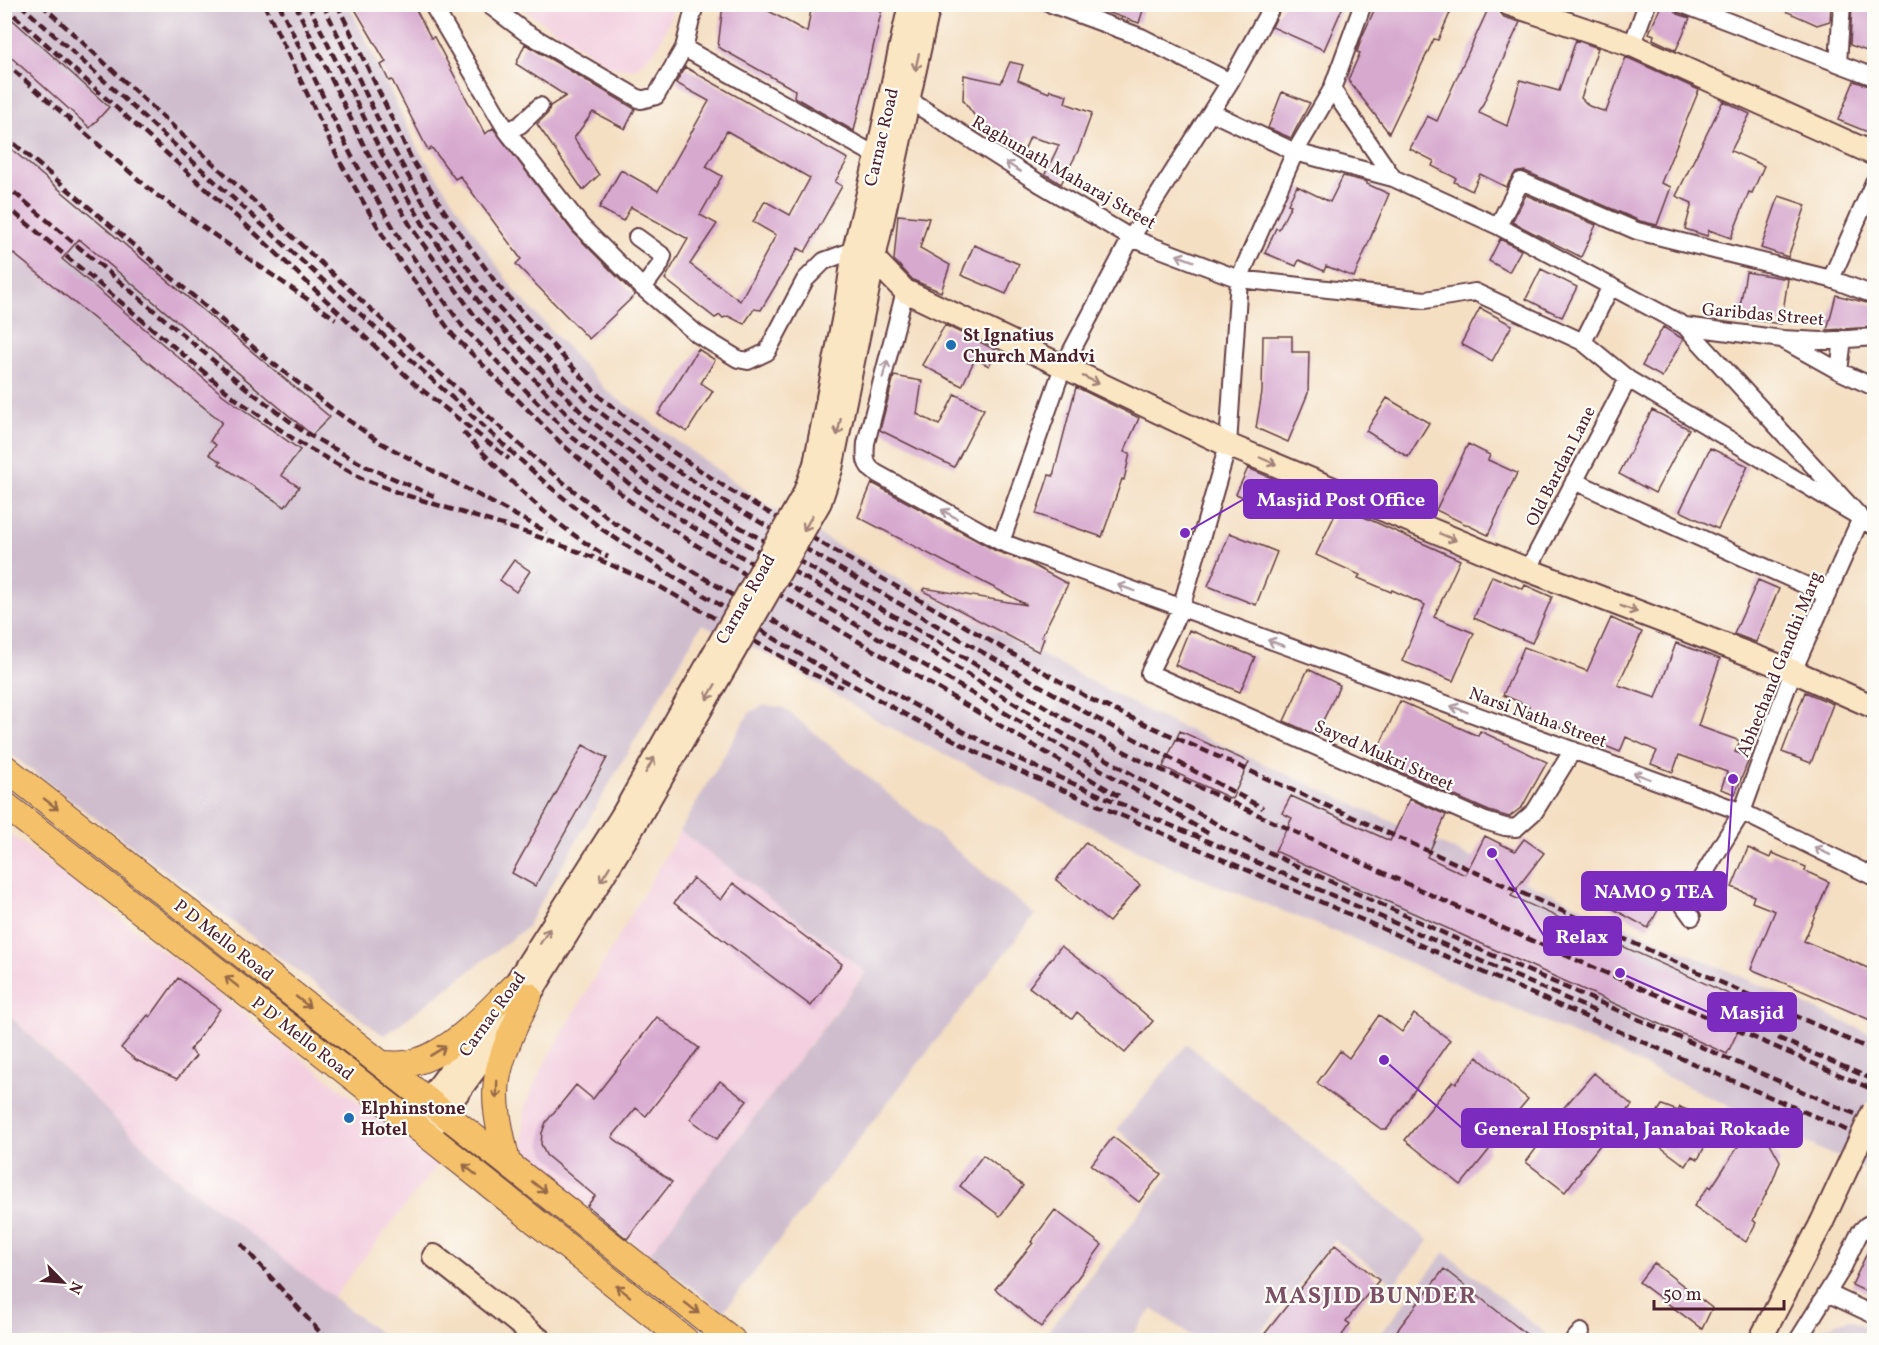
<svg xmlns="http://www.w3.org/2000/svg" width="1879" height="1345" viewBox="0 0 1879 1345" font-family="Vollkorn,serif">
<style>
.built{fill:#f3cfdf}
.industrial{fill:#cfbdce}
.building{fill:#d7a9cf;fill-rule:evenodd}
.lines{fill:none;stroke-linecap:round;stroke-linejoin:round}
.street-casing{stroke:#643c42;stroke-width:20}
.secondary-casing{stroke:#643c42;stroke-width:26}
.primary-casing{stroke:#643c42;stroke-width:28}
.street{stroke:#fff;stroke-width:16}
.secondary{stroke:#fbe6c3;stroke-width:22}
.primary{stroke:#f4c16a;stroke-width:26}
.rail{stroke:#4a1f2b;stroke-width:4.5;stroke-dasharray:9 4.5;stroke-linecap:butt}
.secondary-bridge-casing{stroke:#643c42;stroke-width:26;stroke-linecap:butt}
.secondary-bridge{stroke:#fbe6c3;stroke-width:22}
.oneway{stroke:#a28277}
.oneway2{stroke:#ae9aa0}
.oneway3{stroke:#966847}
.poi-dot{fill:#1f6fb2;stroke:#fdfcf7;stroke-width:2}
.labels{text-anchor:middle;stroke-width:4.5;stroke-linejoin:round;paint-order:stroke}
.street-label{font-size:18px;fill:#4a1f2b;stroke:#fdfcf7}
.poi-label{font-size:18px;font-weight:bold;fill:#4a1f2b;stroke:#fdfcf7;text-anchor:start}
.district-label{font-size:24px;font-weight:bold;letter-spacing:1.5px;fill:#7b4f64;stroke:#fdfcf7}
.leader{fill:none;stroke:#7b2cbf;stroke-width:2}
.callout-dot{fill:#7b2cbf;stroke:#fdfcf7;stroke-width:2}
.callout{fill:#7b2cbf;stroke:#7b2cbf;stroke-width:2}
.callout-label{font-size:20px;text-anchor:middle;font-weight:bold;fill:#fff}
</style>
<rect width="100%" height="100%" fill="#fdfcf7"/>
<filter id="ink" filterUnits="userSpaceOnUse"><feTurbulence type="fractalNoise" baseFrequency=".0167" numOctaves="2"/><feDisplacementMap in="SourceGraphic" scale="12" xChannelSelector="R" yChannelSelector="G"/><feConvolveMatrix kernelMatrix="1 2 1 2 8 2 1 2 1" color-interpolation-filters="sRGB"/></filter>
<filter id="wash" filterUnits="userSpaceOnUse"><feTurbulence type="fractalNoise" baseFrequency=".008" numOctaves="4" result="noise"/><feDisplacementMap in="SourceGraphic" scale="24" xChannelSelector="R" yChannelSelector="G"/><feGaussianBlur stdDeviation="1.35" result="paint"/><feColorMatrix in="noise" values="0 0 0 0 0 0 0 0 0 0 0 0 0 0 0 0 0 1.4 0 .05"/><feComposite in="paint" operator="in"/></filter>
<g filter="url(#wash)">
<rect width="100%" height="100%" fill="#f4dfc3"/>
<path class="built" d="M517,5H677L657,48L635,69L611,67Z
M4,829L438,1164L333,1298L173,1175L5,1010Z
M680,831L866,971L649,1254L530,1162L523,1138L525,1106L540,1072Z"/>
<path class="industrial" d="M4,5H349L418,149L513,289L607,391L768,506L911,586L1153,714L1521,880L1874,1035V1171L1828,1153L1619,1054L1354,939L1171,867L885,725L777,659L702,624L526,928L384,1036L5,750Z
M764,705L784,708L1035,915L723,1312L649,1254L866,972L680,831L749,713Z
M4,1010L173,1175L389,1340H5Z
M1187,1044L1429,1241L1394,1284L1335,1240L1255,1340H1197L1153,1309L1128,1340H1041L1170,1174L1117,1129Z
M1445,1252L1553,1340H1376Z
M1849,1319L1874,1330V1340H1815L1821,1328Z"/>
<g id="blocks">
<path class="building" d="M352,4H413L431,38L434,37L485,134L493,128L573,232L635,295L589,339L516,264L521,259L460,176L455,179L432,148L428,150L392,80L389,81L381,65L386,62Z
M723,4H756L807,32L812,4H883L854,131L794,97L795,90L718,47Z
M1083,4H1145L1139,23Z
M1283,4H1344L1324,50L1272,27Z
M1377,4H1454L1438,40L1434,39L1389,133L1348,80L1360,53L1357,52L1362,37Z
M1662,4L1673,8L1678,14L1690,18L1676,50L1653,39L1654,35L1649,33Z
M1770,4H1831L1830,21L1817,25Z
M1852,4H1875V54L1850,45Z
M1490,5L1496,7L1504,17L1520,22L1479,113L1507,126L1520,80L1559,91L1576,40L1598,48L1581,98L1589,106L1606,112L1626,57L1699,90L1661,183L1671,187L1657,225L1640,221L1525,171L1515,173L1506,187L1480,174L1472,191L1454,182L1456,178L1432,166L1434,161L1410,149L1427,116L1437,121Z
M4,12L109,107L90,128L4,51Z
M525,44L635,109L625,129L593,112L574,138L599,175L583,190L537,124L548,113L550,106L566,96L516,64Z
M1010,62L1023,65L1018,80L1049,93L1050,90L1067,95L1065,103L1092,113L1079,149L1061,184L1045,174L1059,145L1030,137L1022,155L1005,147L1008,140L974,115L963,100L964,75L1001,83Z
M685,67L848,159L835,182L842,186L805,252L798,248L761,310L754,309L744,324L728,316L723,318L720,315L715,318L665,279L688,239L631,207L623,221L599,208L621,170L658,191L709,101L676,83ZM727,131L810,178L790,215L765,201L753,222L776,235L740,301L690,264L717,224L700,215L722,176L706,167Z
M1854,81L1875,88V135L1838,120Z
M1282,92L1310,103L1291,138L1268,128Z
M1723,101L1750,114L1731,151L1764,166L1752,193L1749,192L1731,238L1709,230L1707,236L1685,229L1692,203L1676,196Z
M4,143L330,417L312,435L79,239L62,259L223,395L300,450L281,475L299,487L285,507L219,464L221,462L209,454L216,445L210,441L222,422L4,246Z
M1343,176L1367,182V184L1389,194L1354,277L1326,266L1324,271L1299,260L1296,266L1265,253L1276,228L1279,229L1291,205L1288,204L1297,186L1330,202Z
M1526,195L1596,225L1581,257L1512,222Z
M1779,196L1806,205L1788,257L1761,248Z
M898,215L929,218L920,248L950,265L941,292L913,280L894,260Z
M1500,239L1521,250L1509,272L1489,261Z
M974,245L1019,264L1006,294L961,275Z
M1541,269L1577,287L1562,317L1526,299Z
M1746,272L1788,279L1781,324L1738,318Z
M1836,295L1875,305V327L1827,330Z
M1480,308L1512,325L1492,361L1461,344Z
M945,325L996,350L989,366L975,359L962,386L922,365Z
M1663,327L1683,339L1662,377L1642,366Z
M1263,336H1292V352H1309L1308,393L1288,442L1256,428L1262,392Z
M698,349L715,360L701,383L713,391L687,432L658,414Z
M894,376L922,381L917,414L939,425L955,394L984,409L954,467L880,430Z
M1076,387L1139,418L1124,452L1130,453L1124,480L1122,479L1102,537L1036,514L1049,475L1053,476Z
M1387,398L1429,423L1408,457L1366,431Z
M1652,410L1689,429L1655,493L1619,474Z
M1468,444L1490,455L1488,460L1517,473L1488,535L1436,510Z
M1710,448L1748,466L1718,529L1680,511Z
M1248,468L1290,486L1279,512L1236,494Z
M872,483L996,551L1027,562L1068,584L1041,637L1044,638L1039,652L923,591L924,588L1027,605L858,517Z
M1339,506L1460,560L1434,617L1474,633L1453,681L1402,661L1425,605L1392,590L1391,592L1358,578L1360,575L1316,555Z
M1230,533L1277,552L1256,605L1208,586Z
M514,560L530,571L516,592L500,580Z
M1492,576L1523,589L1525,585L1552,597L1532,643L1474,618Z
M1758,580L1779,589L1756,642L1734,634Z
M1611,618L1642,632L1618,685L1656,698L1676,643L1720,659L1698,726L1740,741L1735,752L1750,757L1735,794L1721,789L1727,772L1679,755L1673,772L1651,764L1657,751L1626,737L1620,752L1526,714L1529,706L1503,695L1524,647L1587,671Z
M1189,630L1255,657L1240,692L1175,665Z
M1308,669L1340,685L1316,735L1284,721Z
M1805,692L1833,704L1811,763L1782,752Z
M1400,701L1478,736L1480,731L1547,762L1522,807L1509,817L1489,811L1373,760Z
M1180,731L1249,762L1232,799L1163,767Z
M583,745L607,758L535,886L512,873Z
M1291,796L1390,841L1410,799L1446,815L1427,857L1465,875L1485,836L1515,851L1524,839L1544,853L1511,896L1751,1004L1727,1054L1275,851L1292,818L1282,813Z
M1086,842L1140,885L1109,922L1056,880Z
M1748,848L1770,858L1772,853L1806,867L1805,871L1829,882L1804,941L1875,971V1022L1751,969L1775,911L1752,902L1754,896L1732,887Z
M1617,875L1663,901L1648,928L1602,903Z
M693,878L721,900L733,883L842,964L811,1006L674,903Z
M1061,946L1106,980L1153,1021L1125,1053L1077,1012L1072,1019L1029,987Z
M178,978L220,1009L190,1050L196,1056L177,1079L136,1060L121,1048L148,1015L150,1017Z
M1414,1014L1450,1040L1387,1129H1381L1317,1083L1340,1051L1349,1058L1379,1015L1402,1032Z
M657,1017L699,1048L646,1116L636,1108L612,1137L672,1182L627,1239L587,1206L595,1196L546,1155L541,1144L542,1133L546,1122L576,1085L593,1099Z
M1477,1057L1528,1099L1487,1148L1489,1150L1461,1185L1405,1140L1453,1081L1456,1083Z
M1594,1073L1632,1105L1580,1170L1581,1171L1565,1192L1526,1162L1549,1131L1546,1128Z
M720,1081L747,1101L717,1139L690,1119Z
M1662,1105L1678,1111L1680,1107L1701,1116L1699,1121L1715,1128L1698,1159L1692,1156L1686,1166L1643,1134Z
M1753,1135L1770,1143L1780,1161L1773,1180L1753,1220L1756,1223L1746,1242L1694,1206L1709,1186L1711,1188L1743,1139Z
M1113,1137L1161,1174L1139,1202L1091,1165Z
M983,1155L1023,1186L1000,1216L960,1186Z
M1055,1210L1102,1245L1068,1291L1069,1292L1041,1327L995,1289L1033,1243L1031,1242Z
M1875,1236V1296L1852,1285Z
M1335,1245L1379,1280L1346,1321L1350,1324L1338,1341H1259Z
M1654,1263L1712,1308L1702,1329L1639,1282Z
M1444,1269L1535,1341H1389Z"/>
</g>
</g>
<g filter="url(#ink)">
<use href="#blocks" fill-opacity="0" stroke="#643c42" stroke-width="1.5"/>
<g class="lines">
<defs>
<path id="street" d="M432,4L507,131L581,226L643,288L697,334L738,359L748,361L767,352L805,280L824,261L854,250
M488,4L525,32L641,100L656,96L684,48L695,4
M1051,4L1141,37L1230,82
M1363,4L1332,89L1295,152L1239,279L1228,445L1181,608L1149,673L1485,821L1505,827L1516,828L1535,811L1573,750
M1682,4L1874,77
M1632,45L1647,4
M684,48L877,156
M1838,63L1842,4
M1332,89L1393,178L1498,226L1521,181L1637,231L1831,279L1874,295
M909,100L1042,185L1131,238L1239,279L1425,300L1475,292L1583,342L1628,379L1861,518L1793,671L1742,812L1684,906L1692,917
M1211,112L1295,152L1393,178
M507,131L520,125L540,106
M1498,226L1685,326L1861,518L1874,527
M637,237L663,256L660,265L643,288
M1831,279L1874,182
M905,291L866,443C865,457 864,465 876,473L1001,542L1742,812L1874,877
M1685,326L1782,339L1822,341L1874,337
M1785,341L1839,371L1874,387
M1583,342L1611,286
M1839,371L1843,339
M1574,481L1827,595
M1001,542L1063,367L1131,238L1230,82L1273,4
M1528,570L1628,379
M1827,1293L1874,1315
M1574,1340L1581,1332
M1798,1340L1842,1269L1860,1232L1867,1225L1874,1222"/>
<path id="secondary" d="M1509,4L1632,45L1874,154
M874,259L905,291L1228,445L1528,570L1793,671L1874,707
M815,464L846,305L854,250L877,156L910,4
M831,469L874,259L929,4
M418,1114L514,986L622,816
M433,1126L529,996L635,824
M434,1256L540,1340
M1760,1340L1821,1224"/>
<path id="primary" d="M4,767L732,1340
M4,804L427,1135L685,1340
M382,1064C390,1064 398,1065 406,1064C447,1058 486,1014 514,986
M507,1162C501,1135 492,1102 498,1074C504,1046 517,1021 529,996"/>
</defs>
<use href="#street" class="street-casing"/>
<use href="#secondary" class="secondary-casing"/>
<use href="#primary" class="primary-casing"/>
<use href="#street" class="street"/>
<use href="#secondary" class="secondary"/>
<use href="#primary" class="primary"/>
<path class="rail" d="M20,4L549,486L603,530L663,570L829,672L908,716L982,755L1874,1142
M41,4L430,364L548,470L613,522L843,663L916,706L989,745L1051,774L1277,871L1599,1013
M264,4L340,162L389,246L453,335L564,446L631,502L696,545L1119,796
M279,4L351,155L400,239L463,327L571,436L638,491L703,534L1211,835
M295,4L365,148L413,230L475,316L578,426L647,482L708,522L914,641L1067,736L1232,833L1286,861L1483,951L1840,1108L1874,1121
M308,4L382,154L423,224L484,309L584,415L653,470L714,512L920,631L1069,721L1140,760L1494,924L1874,1090
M323,4L387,138L432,218L491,300L592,406L663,461L722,500L1085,712L1263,808
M337,4L412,160L445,212L499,287L601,398L670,450L728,489L1094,701L1874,1051
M4,6L258,236L416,385L509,459
M4,62L155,194L336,319
M4,135L266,358L331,408L381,443L547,532
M4,184L246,388L304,432L367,467L434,496
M4,204L236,399L298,442L361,478L399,493L531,534L595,558L657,585L808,672L842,687
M463,432C507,478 552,525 608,557
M1778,1038L1874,1080
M241,1244L327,1340"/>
<defs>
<path id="secondary-bridge" d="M622,816L804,494L815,464
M635,824L820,502L831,469
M1821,1224L1874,1110"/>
</defs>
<use href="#secondary-bridge" class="secondary-bridge-casing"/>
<use href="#secondary-bridge" class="secondary-bridge"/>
</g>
<defs><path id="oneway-shaft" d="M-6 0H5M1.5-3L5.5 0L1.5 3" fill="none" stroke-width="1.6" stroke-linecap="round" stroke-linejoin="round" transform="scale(1.5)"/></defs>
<g class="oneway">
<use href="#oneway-shaft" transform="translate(917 62) rotate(102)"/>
<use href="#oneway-shaft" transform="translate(1091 380) rotate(25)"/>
<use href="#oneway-shaft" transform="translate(839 427) rotate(102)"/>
<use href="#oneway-shaft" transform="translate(1268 461) rotate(23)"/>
<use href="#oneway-shaft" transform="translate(808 523) rotate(120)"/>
<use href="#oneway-shaft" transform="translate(1448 537) rotate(23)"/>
<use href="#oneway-shaft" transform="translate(1629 609) rotate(21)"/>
<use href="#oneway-shaft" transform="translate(711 692) rotate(120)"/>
<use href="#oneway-shaft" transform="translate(650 765) rotate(-61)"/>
<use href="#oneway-shaft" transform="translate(605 874) rotate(122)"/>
<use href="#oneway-shaft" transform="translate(545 936) rotate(-58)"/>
</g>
<g class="oneway2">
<use href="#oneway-shaft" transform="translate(1013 167) rotate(-148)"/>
<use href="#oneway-shaft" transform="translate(1185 258) rotate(-159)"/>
<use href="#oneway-shaft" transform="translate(885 369) rotate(-75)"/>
<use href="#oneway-shaft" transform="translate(949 514) rotate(-151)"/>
<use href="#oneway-shaft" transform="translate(1126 588) rotate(-160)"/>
<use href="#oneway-shaft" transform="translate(1276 643) rotate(-160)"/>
<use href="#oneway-shaft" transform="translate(1459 709) rotate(-160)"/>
<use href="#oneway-shaft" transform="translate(1642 776) rotate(-160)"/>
<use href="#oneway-shaft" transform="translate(1822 851) rotate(-154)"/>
</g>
<g class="oneway3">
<use href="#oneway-shaft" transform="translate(51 804) rotate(38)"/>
<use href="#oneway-shaft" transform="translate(232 982) rotate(-142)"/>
<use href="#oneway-shaft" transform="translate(303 1002) rotate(38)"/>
<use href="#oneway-shaft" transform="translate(438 1051) rotate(-31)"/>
<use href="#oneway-shaft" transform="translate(497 1090) rotate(91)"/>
<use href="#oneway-shaft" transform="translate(470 1170) rotate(-141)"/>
<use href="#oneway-shaft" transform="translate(539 1187) rotate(38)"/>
<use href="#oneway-shaft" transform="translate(623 1291) rotate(-142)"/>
<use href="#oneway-shaft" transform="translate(692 1308) rotate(38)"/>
</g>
</g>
<g class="poi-dot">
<circle cx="951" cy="345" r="6"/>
<circle cx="349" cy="1118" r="6"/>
</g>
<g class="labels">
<g class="street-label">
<text transform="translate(881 137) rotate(-77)" y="6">Carnac Road</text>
<text transform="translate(1064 172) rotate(30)" y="6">Raghunath Maharaj Street</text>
<text transform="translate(1763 314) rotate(5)" y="6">Garibdas Street</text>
<text transform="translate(1560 466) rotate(-63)" y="6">Old Bardan Lane</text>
<text transform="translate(745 599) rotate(-60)" y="6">Carnac Road</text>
<text transform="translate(1779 664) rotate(-68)" y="6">Abhechand Gandhi Marg</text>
<text transform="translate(1538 717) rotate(20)" y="6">Narsi Natha Street</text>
<text transform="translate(1384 755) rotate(24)" y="6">Sayed Mukri Street</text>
<text transform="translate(224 940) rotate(38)" y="6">P D Mello Road</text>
<text transform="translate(492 1014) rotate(-54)" y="6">Carnac Road</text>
<text transform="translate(303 1038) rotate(38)" y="6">P D' Mello Road</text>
</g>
<g class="poi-label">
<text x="963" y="341">St Ignatius<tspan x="963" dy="21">Church Mandvi</tspan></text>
<text x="361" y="1114">Elphinstone<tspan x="361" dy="21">Hotel</tspan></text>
</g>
<g class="district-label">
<text x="1371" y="1303">MASJID BUNDER</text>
</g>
</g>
<path class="leader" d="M1185 533L1244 499M1733 779L1726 891M1492 853L1544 936M1620 973L1708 1012M1384 1060L1462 1128"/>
<g class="callout-dot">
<circle cx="1185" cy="533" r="6"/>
<circle cx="1733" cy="779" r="6"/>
<circle cx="1492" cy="853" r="6"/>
<circle cx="1620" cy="973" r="6"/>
<circle cx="1384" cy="1060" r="6"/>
</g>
<g class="callout">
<rect x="1244" y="480" width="193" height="38" rx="6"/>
<rect x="1582" y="872" width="144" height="38" rx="6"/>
<rect x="1544" y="917" width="77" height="38" rx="6"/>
<rect x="1708" y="993" width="88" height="38" rx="6"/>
<rect x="1462" y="1109" width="340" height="38" rx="6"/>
</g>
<g class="callout-label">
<text x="1341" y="506">Masjid Post Office</text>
<text x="1654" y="898">NAMO 9 TEA</text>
<text x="1582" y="943">Relax</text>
<text x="1752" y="1019">Masjid</text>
<text x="1632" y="1135">General Hospital, Janabai Rokade</text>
</g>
<rect width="1879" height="1345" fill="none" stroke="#fdfcf7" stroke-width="24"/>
<g transform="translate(63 1282) rotate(115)" stroke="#fdfcf7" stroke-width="4.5" paint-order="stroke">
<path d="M0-4.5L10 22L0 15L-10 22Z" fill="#4a1f2b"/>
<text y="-9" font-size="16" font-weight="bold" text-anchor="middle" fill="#4a1f2b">N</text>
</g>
<path d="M1654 1300v9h130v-9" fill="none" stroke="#4a1f2b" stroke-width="3"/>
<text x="1663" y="1300" font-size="18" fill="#4a1f2b" stroke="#fdfcf7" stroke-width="4.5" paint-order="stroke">50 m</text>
</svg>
